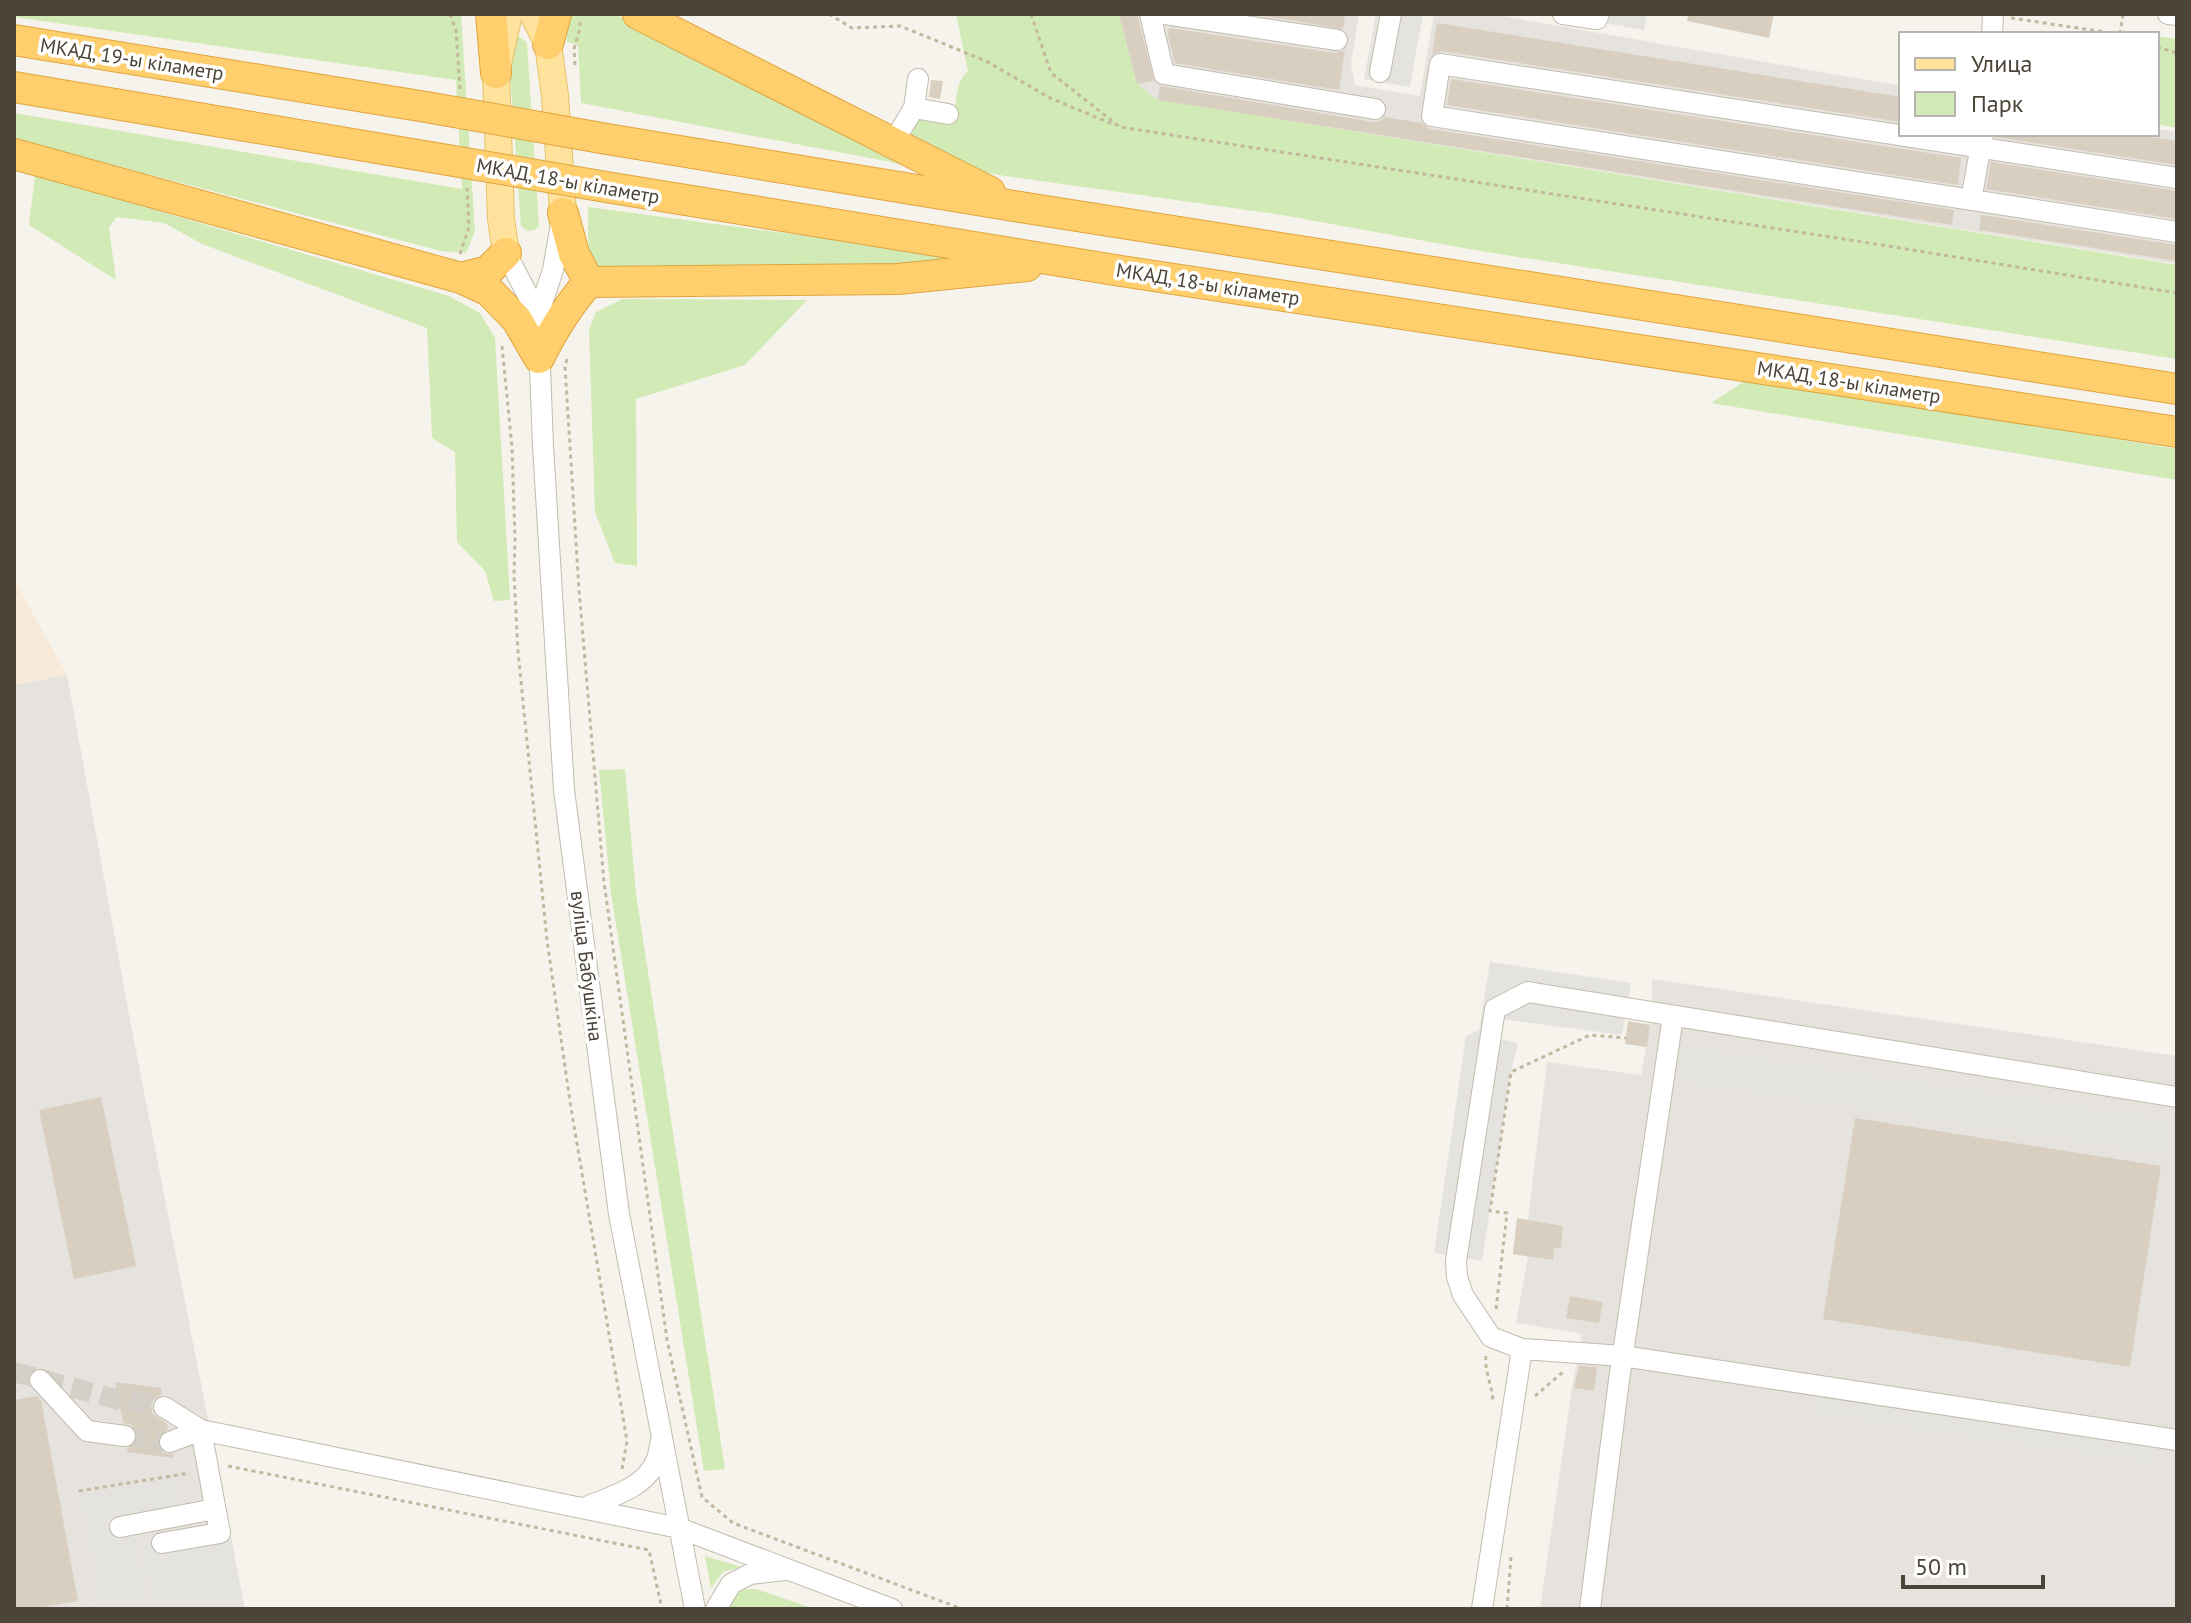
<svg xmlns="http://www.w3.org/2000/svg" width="2191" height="1623" viewBox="0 0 2191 1623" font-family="'PT Sans',sans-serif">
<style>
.commercial{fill:#f7ead8}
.industrial{fill:#e6e2dd}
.green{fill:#d2eab5}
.parking{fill:#e5e3e0}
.building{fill:#d8cfc1}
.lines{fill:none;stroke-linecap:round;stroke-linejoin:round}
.minor-tunnel{stroke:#d4d0c8;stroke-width:20;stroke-dasharray:20 10;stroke-linecap:butt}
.minor-casing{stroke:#c2bbae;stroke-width:22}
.major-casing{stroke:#e6c16a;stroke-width:28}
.highway-casing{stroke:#e0a43c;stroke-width:32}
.path{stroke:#c4b79f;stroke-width:3;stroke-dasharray:4 4;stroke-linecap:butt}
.minor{stroke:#fff;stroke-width:20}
.major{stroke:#ffe39c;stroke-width:26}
.highway{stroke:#ffcf6e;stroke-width:30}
.highway-bridge-casing{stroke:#e0a43c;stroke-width:32;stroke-linecap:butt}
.highway-bridge{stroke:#ffcf6e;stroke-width:30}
.labels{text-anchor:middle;stroke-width:7;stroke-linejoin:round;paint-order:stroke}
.street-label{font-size:20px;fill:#4b4439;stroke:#fff}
</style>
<rect width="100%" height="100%" fill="#f6f3ec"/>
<path class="commercial" d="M14,579L67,675L14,685Z"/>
<path class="industrial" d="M1119,14H1359L1351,64L1355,85L1420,96L1434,14H1492L1901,86V134H2157V129L2177,132V264L1155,99L1137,84Z
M67,675L130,1020L245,1609H14V685Z
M1652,979L2177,1056V1609H1540L1572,1388L1582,1334L1516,1323L1528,1257L1513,1254L1517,1218L1528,1220L1547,1062L1641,1075L1652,1013Z"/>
<path class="green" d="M14,14H461L475,231L466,253L441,251L14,139V113L462,189L456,80L14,17Z
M565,14H615L901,164L581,103L578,45L567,42Z
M956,14H1119L1137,83L1155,99L2177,265V359L1480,251L1282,215L999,175L978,171L912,138C910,129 915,122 923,117L954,121C956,105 955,81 968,71Z
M2157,36L2177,39V128L2157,124Z
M520,37L527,43L539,226L535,230L527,231L521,226L508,45L512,38Z
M35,175L449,296L480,313L495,338L510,600L494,601L485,571L457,542L455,452L432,438L427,328L202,244L164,223L117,217L109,227L116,280L29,225Z
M588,207L987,260L863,269L598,268C584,253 589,227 588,207Z
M623,299L807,300L745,365L636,399L637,566L615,563L595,512L589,330L596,312Z
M1748,379L2177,449V480L1711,403Z
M625,769L636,894L725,1469L704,1471L611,893L599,770Z
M705,1556L741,1567L723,1572L711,1588Z
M744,1589H756L815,1609H724L732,1595Z"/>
<path class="parking" d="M1376,14H1423L1410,87L1364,79Z
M1575,14H1647L1644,30L1575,18Z
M1490,962L1631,983L1622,1035L1502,1019L1498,1039L1518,1043L1511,1072L1482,1261L1434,1253L1466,1036L1479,1030Z
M1681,1045L2177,1119V1158L1676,1083Z
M1820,1391L2158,1440L2154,1465L1816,1415Z
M175,1479L184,1525L135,1535L149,1609H52L99,1599L79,1496Z
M228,1520L243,1609H152L140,1538Z"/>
<path class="building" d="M1119,14H1137L1154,81L1137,84Z
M1252,14H1345L1343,29Z
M1688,14H1774L1769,38L1687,21Z
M1437,23L1901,97V122L1442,51L1432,54Z
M1169,28L1335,53L1345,50L1339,90L1175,63L1168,35Z
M1451,79L1961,158L1958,185L1447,105Z
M931,80L943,81L940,99L929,97Z
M1160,86L1373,122L1380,121L1385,117L1421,123L1430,129L1954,210L1952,225L1158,100Z
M1996,134H2130L2177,141V165L1996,137Z
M1991,162L2177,191V219L1986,189Z
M1981,215L2177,245V261L1979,230Z
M1628,1021L1650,1025L1647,1047L1625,1044Z
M101,1097L136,1266L74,1279L39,1110Z
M1855,1118L2161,1166L2130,1367L1823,1319Z
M1517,1218L1563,1226L1561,1248H1554L1553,1260L1513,1254Z
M1570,1296L1603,1302L1599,1323L1566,1318Z
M1579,1366L1597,1367L1594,1391L1574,1388Z
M115,1382L161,1388L162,1394L153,1400L151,1407L153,1414L167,1424L168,1429L159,1435L158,1446L163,1453L173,1454L174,1458L127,1452V1449L136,1443L137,1432L132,1425L123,1423Z
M37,1396L41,1400L78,1601L31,1609H14V1400Z"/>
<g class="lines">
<path class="minor-tunnel" d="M14,1372L119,1400L164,1407
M125,1436L170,1442"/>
<defs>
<path id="minor" d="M1150,14L1164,74L1375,109
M1165,14L1337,40
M1563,14L1597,19L1599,14
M2168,14L2177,15
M1992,34L1993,14
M1380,72L1391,14
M918,79L914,108L948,114
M892,144L914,108
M2177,178L1440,64L1432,116L2177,232
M1971,200L1983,134
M561,224L553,270L538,315L543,446L564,790L619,1214L695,1609
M506,253L538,315
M1522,1349L1491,1337L1463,1295L1457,1277L1456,1261L1495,1009L1528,992L2177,1097
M40,1380L87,1431L125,1436
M164,1407L201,1430L679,1528L892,1609
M586,1507C610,1497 645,1488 656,1461C659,1455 659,1448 661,1441
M120,1527L215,1509
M162,1543L220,1533L201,1430L170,1442
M716,1609L731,1584L750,1574L785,1570
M1482,1609L1522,1349L1623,1356L2177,1440
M1590,1609L1619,1380L1673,1016"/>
<path id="major" d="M533,14L548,44L555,96L563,213
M506,253L501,219L496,73L509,14"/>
<path id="highway" d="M491,14L496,73
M638,14L990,192
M14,40L426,107
M548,44L556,14
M14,87L430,157
M607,139L1020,207L2177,389
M14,154L461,278L489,291L517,320L539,358
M612,188L1121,271L2177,432
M563,213L574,254L589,282
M461,278L488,271L506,253
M539,358C553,330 568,305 589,282L898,279L1027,266"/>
</defs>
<use href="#minor" class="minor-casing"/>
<use href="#major" class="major-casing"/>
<use href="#highway" class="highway-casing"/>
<path class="path" d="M450,14L456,30L460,89
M829,14L852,28L900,26L986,61L1050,98L1115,125
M1031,14L1051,73L1120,127L1863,242L2177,293
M2011,18L2118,34
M2120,34L2123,14
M2157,47L2177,53
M575,65L574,49L580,28V22
M460,254L469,227L467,188
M502,346L512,447L515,539L514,575L518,652L547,940L570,1102L627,1441L622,1469
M567,359L565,367L579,590L604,882L667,1340L702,1497L733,1523L962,1609
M1496,1309L1507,1213L1490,1211L1511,1072L1590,1035L1626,1038
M1486,1356C1484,1371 1493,1387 1493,1403
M1535,1396L1563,1372
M228,1466L649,1550L662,1609
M79,1491L190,1473
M1507,1609L1511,1557"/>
<use href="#minor" class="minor"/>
<use href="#major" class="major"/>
<use href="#highway" class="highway"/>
<defs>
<path id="highway-bridge" d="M426,107L607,139
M430,157L612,188"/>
</defs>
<use href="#highway-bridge" class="highway-bridge-casing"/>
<use href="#highway-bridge" class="highway-bridge"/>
</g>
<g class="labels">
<g class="street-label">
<text transform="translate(132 59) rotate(9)" y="7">МКАД, 19-ы кіламетр</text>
<text transform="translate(568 181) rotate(10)" y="7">МКАД, 18-ы кіламетр</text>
<text transform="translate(1208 284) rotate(9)" y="7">МКАД, 18-ы кіламетр</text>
<text transform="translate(1849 382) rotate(9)" y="7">МКАД, 18-ы кіламетр</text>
<text transform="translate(587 966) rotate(83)" y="7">вуліца Бабушкіна</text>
</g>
</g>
<rect width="2191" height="1623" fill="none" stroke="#4b4439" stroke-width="32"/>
<rect x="1899" y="32" width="260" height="104" fill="#ffffff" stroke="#b7b4b0" stroke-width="2"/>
<rect x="1915" y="58" width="40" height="12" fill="#ffe39c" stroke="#b7b4b0" stroke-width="2"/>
<text x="1971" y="72" font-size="24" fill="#4b4439">Улица</text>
<rect x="1915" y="92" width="40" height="24" fill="#d2eab5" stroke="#b7b4b0" stroke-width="2"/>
<text x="1971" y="112" font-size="24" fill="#4b4439">Парк</text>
<path d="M1903 1575v12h140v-12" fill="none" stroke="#4b4439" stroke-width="4"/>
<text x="1915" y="1575" font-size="24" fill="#4b4439" stroke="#ffffff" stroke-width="6" paint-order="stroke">50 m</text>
</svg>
